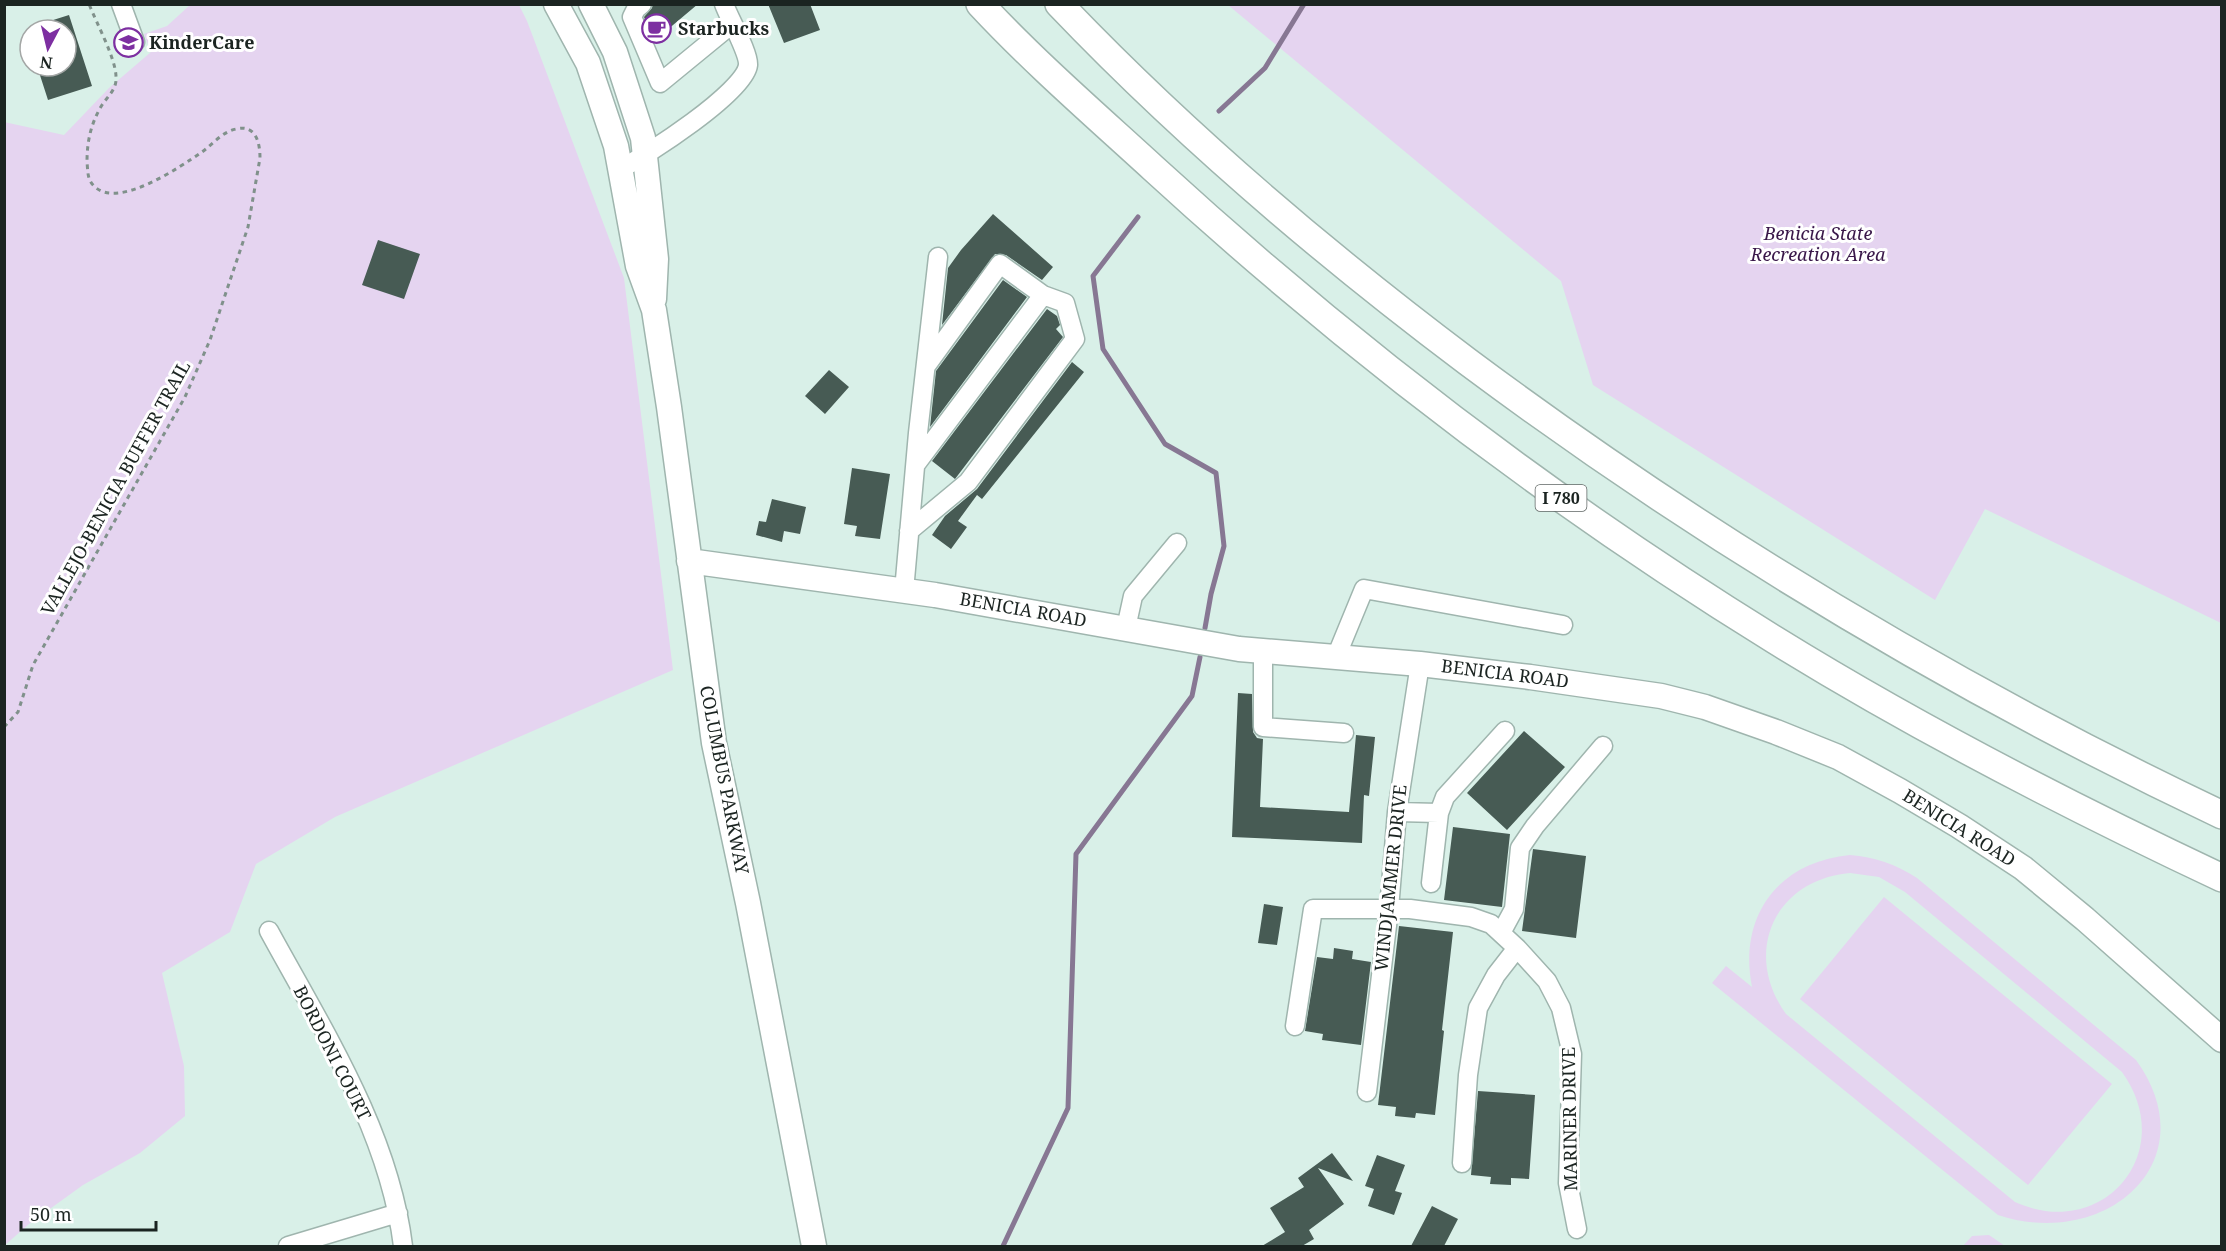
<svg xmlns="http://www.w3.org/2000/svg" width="2226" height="1251" viewBox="0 0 2226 1251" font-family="'Noto Serif',serif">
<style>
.green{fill:#e5d4f0;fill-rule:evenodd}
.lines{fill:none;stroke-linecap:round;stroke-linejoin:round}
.stream{stroke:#877793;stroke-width:5}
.building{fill:#475b54}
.minor-casing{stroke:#9fb5ae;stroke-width:21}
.major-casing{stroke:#9fb5ae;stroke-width:27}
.highway-casing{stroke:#9fb5ae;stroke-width:30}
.path{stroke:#80918b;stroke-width:3;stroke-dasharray:4.5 4.5;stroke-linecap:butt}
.minor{stroke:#fff;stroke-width:18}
.major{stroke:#fff;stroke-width:24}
.highway{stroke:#fff;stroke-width:27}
.labels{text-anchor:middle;stroke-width:6;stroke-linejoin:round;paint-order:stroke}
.shield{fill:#fff;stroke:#5f6664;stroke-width:1.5}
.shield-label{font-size:16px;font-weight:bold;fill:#1b2421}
.poi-label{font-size:18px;font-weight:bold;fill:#1b2421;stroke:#fff;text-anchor:start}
.park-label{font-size:18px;font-style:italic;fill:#391749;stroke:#fff}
.street-label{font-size:18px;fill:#1b2421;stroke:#fff}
</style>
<rect width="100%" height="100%" fill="#d9f0e8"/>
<path class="green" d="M190,5H519L527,21L624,278L673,670L335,817L256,864L230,932L162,973L184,1066L185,1116L140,1153L83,1185L29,1224L4,1246V122L64,135L109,88L151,52L144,34L167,26Z
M1228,5H2221V623L1985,509L1935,600L1593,385L1561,281Z
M1850,855C1875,857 1895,864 1917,878L2136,1060C2209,1161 2106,1251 1998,1215L1712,983L1726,966L1752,987C1738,916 1778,862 1850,855ZM1850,873L1879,877L1905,892L2122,1072C2179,1151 2104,1242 2015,1202L1786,1014C1742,953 1774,880 1850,873Z
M1884,897L2112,1084L2028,1185L1800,999Z
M1989,1235L2005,1246H1963L1972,1236Z"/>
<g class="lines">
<path class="stream" d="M1219,111L1265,68L1304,4
M1138,217L1093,276L1103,349L1165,444L1216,473L1224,546L1211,594L1205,628
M1003,1246L1068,1108L1076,854L1192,696L1200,657"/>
</g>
<path class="building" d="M653,4H698L654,41L644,17L652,8Z
M768,4H810L820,30L784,43Z
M69,15L92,86L48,100L37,66H66V30H31V27Z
M993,214L1053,267L1042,280L1006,255L995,254L942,325L948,268L961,250Z
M378,240L420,254L404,299L362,285Z
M1003,280L1027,297L930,427L936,371Z
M1047,309L1057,316L1060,325L1056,329L1063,337L955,479L932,461Z
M1072,362L1084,372L982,499L977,495L958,521L967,527L951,549L932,535L945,516L977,489Z
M829,370L849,387L825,414L805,396Z
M852,468L890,474L880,539L855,536L857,526L844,524Z
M772,499L806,507L800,534L784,531L782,542L756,535L759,521L766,522Z
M1238,693L1252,694L1253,732L1257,738L1263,739L1260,807L1349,812L1356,735L1375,737L1369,796L1364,795L1362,843L1232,837Z
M1524,731L1565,767L1507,830L1467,793Z
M1453,827L1510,834L1502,907L1444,900Z
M1533,849L1586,856L1576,938L1522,931Z
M1264,904L1283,907L1277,945L1258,943Z
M1399,926L1453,932L1442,1030L1444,1031L1435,1115L1416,1113L1415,1118L1395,1116L1396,1107L1378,1105Z
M1334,948L1353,951L1352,959L1371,962L1361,1045L1322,1040L1323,1034L1305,1031L1317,957L1333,959Z
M1478,1091L1535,1095L1529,1179L1511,1178V1185L1490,1184L1491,1177L1471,1175Z
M1332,1153L1353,1181L1318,1168L1344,1204L1309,1230L1314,1239L1302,1246H1262L1285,1232L1270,1208L1304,1187L1298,1178Z
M1377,1155L1405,1165L1395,1191L1402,1193L1394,1215L1368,1206L1374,1189L1365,1186Z
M1432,1206L1458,1219L1444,1246H1411Z"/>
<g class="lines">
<defs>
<path id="minor" d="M121,4L135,42
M642,4L636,9L632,17L660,83L732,24
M620,169C646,156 745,92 748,65C749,53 729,18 724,4
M916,464L1043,295
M909,531L968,482L1075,339L1065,303L1043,295L1000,264L926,366
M904,591L918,433L938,257
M1126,628L1133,596L1177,543
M1263,651V727L1344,733
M1336,657L1364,589L1563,625
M1397,812L1439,813
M1431,883L1439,813L1445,797L1505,731
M269,931C323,1030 389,1132 403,1246
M1501,933L1514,909L1520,848L1535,826L1603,746
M1295,1026L1313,909H1410L1471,917L1491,924L1517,948L1547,981L1561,1008L1572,1054L1568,1183L1577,1229
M1367,1092L1389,909L1397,812L1420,664
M1462,1163L1468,1075L1478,1008L1496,975L1517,948
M288,1246L398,1213"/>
<path id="major" d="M556,4L588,63L616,146L638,266L654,310L669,407L714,743L748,903L814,1246
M591,4L615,52L643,138L656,259L654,299
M689,561L935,595L1239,649L1420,664L1530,677L1661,696L1705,707L1776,732L1838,757L1900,791L1959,826L2023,868L2085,919L2222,1040"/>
<path id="highway" d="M980,4C1034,62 1094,114 1153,168C1345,344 1553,503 1775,640C1919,729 2069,806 2222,878
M1059,4C1185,136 1323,253 1468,362C1704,538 1956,689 2222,815"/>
</defs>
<use href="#minor" class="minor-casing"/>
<use href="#major" class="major-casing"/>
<use href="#highway" class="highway-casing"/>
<path class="path" d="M4,727L18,712L33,665L185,397L210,340L248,227L260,158C260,143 256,124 236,129C222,132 213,144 202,152C180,167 119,209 95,187C87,180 88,172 87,162C87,141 91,123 102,105C108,96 117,89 116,77C116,59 96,22 89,4"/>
<use href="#minor" class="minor"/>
<use href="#major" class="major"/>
<use href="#highway" class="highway"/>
</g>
<defs>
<symbol id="cafe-ring" viewBox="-11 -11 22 22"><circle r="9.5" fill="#fff" stroke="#7d2fa1" stroke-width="1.5"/><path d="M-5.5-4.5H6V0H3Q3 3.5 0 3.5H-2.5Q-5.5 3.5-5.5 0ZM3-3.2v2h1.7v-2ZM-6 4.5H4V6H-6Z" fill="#7d2fa1"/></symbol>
<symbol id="school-ring" viewBox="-11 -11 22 22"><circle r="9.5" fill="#fff" stroke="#7d2fa1" stroke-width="1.5"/><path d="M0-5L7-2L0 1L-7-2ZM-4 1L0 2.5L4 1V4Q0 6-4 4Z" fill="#7d2fa1"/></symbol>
</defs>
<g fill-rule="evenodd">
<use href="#cafe-ring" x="640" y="12" width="33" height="33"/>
<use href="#school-ring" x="112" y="26" width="33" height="33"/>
</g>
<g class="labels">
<rect class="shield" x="1535.5" y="485" width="51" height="26" rx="4.5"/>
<g class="shield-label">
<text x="1561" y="504">I 780</text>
</g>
<g class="poi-label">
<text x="678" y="35">Starbucks</text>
<text x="149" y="49">KinderCare</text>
</g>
<g class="park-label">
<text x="1818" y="240">Benicia State<tspan x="1818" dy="21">Recreation Area</tspan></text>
</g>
<g class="street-label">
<text transform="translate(116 488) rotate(-61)" y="6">VALLEJO-BENICIA BUFFER TRAIL</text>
<text transform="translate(1023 610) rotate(10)" y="6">BENICIA ROAD</text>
<text transform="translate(1505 674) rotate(7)" y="6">BENICIA ROAD</text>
<text transform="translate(724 780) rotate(79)" y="6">COLUMBUS PARKWAY</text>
<text transform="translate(1959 828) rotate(32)" y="6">BENICIA ROAD</text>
<text transform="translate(1391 878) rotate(-84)" y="6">WINDJAMMER DRIVE</text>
<text transform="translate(332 1053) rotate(63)" y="6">BORDONI COURT</text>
<text transform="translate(1570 1119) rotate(-91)" y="6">MARINER DRIVE</text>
</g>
</g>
<rect width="2226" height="1251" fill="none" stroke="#1b2421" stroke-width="12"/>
<g transform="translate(48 48) rotate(187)"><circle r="28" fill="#ffffff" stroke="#a4a7a6" stroke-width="1.5"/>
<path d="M0-4.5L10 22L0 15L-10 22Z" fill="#7d2fa1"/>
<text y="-9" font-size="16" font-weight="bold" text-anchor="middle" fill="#1b2421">N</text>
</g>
<path d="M21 1221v9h135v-9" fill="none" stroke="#1b2421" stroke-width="3"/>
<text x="30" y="1221" font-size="18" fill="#1b2421" stroke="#ffffff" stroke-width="4.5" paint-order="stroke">50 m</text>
</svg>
